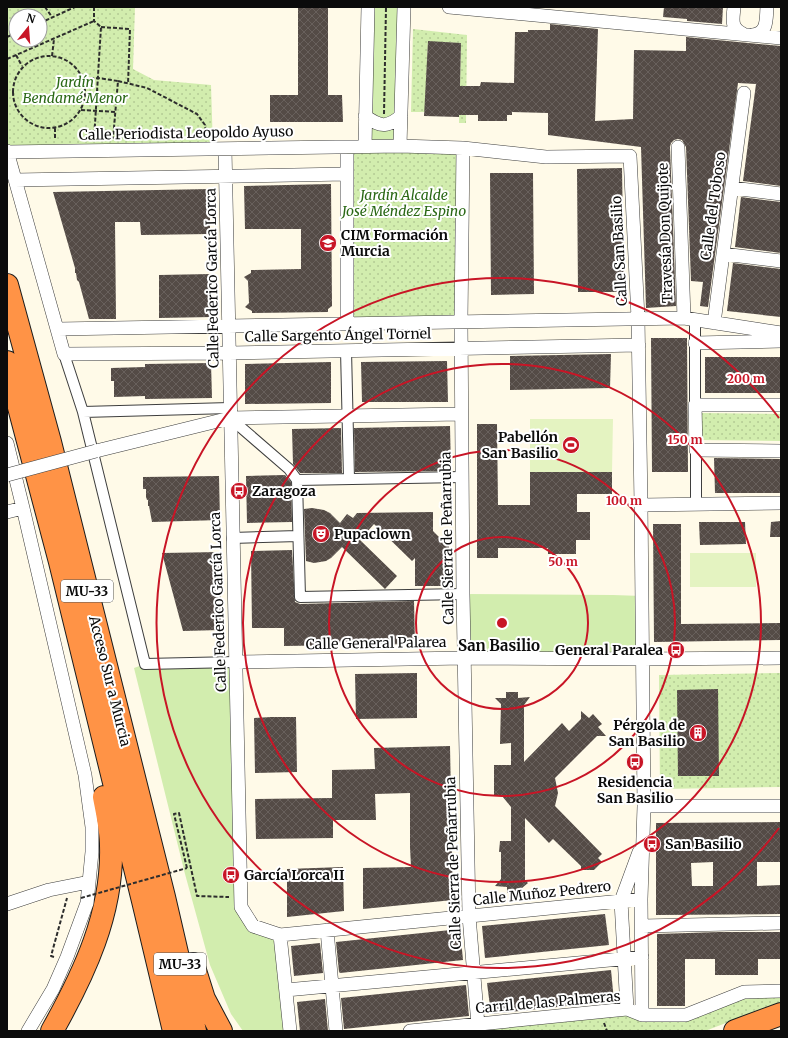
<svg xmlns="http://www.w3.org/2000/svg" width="788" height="1038" viewBox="0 0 788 1038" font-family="Merriweather,serif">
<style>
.park{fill:url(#park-dots);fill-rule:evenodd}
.garden{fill:#d2edae}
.pitch{fill:#e4f3c1}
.building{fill:url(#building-cross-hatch);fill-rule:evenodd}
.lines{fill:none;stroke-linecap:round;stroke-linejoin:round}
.pedestrian-casing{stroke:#3e3e3e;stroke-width:12}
.minor-casing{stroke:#3e3e3e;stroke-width:14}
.motorway-casing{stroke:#1c1c1c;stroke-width:24}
.path{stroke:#2d2d2d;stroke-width:2;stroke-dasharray:4 2;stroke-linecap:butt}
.pedestrian{stroke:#fff;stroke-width:10}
.minor{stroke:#fff;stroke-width:13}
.motorway{stroke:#ff9346;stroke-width:22}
.minor-bridge-casing{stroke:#3e3e3e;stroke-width:14;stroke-linecap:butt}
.path-bridge{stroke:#2d2d2d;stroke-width:2;stroke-dasharray:4 2;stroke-linecap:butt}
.minor-bridge{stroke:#fff;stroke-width:13}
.ring{fill:none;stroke:#c81526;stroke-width:2}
.labels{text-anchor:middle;stroke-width:4;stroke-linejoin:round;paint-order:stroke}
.shield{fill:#fff;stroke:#545454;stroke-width:1}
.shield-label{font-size:13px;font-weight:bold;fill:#0b0b0b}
.park-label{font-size:14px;font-style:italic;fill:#2a6815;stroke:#fff}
.street-label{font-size:14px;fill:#0b0b0b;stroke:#fff}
.poi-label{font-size:14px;font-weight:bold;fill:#0b0b0b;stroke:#fff;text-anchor:start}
.neighbourhood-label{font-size:15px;font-weight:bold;fill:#0b0b0b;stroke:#fff}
.centre{fill:#c81526;stroke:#fff;stroke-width:2}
.ring-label{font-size:12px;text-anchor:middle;font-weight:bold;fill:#c81526;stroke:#fff;stroke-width:4;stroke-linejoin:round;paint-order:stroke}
</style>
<defs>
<pattern id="park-dots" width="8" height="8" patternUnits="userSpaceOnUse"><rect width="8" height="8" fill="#d2edae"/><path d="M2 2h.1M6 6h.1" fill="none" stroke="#b3ca94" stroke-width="1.8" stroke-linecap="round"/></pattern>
<pattern id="building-cross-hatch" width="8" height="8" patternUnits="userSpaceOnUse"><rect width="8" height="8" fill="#544b46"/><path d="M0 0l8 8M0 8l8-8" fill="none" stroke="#68605c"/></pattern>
</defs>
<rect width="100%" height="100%" fill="#fffae8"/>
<path class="park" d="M7,7H135L133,69L154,80L211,85L213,149L7,152ZM16,16H40V40H16Z
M413,29L467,35L466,123H459L461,43L428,42L425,112H411Z
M347,147L463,148L461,321L347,323Z
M700,413L781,414V441L700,440Z
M781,673V787L660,789L659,675Z
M781,991V1002L705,1031H410L627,1009L686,1015L744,992Z"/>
<path class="garden" d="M368,7H404L400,146H365Z
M463,594L613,595L642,596V659L464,658Z
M236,662L241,907L253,926L280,935L290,1031H243L231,1014L210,965L185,874L134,668L145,664Z"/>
<path class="pitch" d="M530,419H613L612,472H530Z
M690,553H756V587H690Z"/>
<path class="building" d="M298,7H328V95H342L343,122H270V95H298Z
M664,7H723L722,24L687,21V19L663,17Z
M550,24L598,29L595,121L633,119L634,50L686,51V37L781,46V186L743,181L756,84L738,83L708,307L700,306L703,282L691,281L686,147L682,140L678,139L674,140L671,143L670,147L676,306L646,308L641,147L548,135V113L512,112V115H507V121H478V115H459V117L424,116L428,41L461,43L460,86H480L481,82L514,83L515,32H528V30H550Z
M622,168L624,292H578L577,169Z
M490,173H533L534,294L491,295Z
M331,184L332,306L328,309V312L252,313V311L245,307L249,303L248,281L244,277L251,273V270L301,269V229H245L244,186Z
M210,189V234L141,235L140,222H115L116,319H89L79,282L77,280L76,273H75V268L53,192Z
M741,197L781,202V253L735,247Z
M733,263L781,269V317L727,311Z
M211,274L212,317L159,318V275Z
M651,338H687L688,472H652Z
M611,354L610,388L510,390V356Z
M705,357H781V393H705Z
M447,361L448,402H362L361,362Z
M331,362V403L245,404V364Z
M211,363L212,398L145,399V396L114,397V381H111V368L145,367V364Z
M477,424H497L498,505H530V472H612V494H577V512H590V540H576V554H548V548H498V558H477Z
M450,426L451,471L355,472L354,428Z
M341,428L342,473H300L293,464L292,429Z
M714,458L781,459V493H715Z
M285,475L291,482L292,522L247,523L246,476Z
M219,476L220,520L152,522L149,506H148V500H147L146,497V489H143V477Z
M312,508L324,510L330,513L340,523L347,514L353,518L357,513L433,512V531L442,540H449V563H444V586H415V558L412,561L374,524L360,540L397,576L385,589L342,547L331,558L326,561L314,563L306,561L304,509Z
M781,521V537H770L771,522Z
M699,522H745L746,544L700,545Z
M653,524H681V624L781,623V640L654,642Z
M292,550L295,602L300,604L414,601L415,644L284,646V628H252L251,551Z
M220,552L221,630L183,631L162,553Z
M417,673V718L356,719L355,674Z
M718,689L719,776H678L677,690Z
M506,692H518V698L530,697L524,705V762L562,723L569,731L581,719V711L589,718L593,714L602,724L598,727L606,736H597L555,778L558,793L555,806L602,854L598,858L602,862L594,870H581V866L553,839L549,843L525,818V880L528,883L516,893H507V887L495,886L501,879V852H499L500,841H511V807L502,796H494V765H511V743L500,744L501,704L495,698H506Z
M271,717H296L297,772L255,773L254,718Z
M450,746L453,900L363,909V868L411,867L410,847V793L375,794L376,820H333V838L256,839L255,799L332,798V770L375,769L374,748Z
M781,822V862H757V886L781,885V914L656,915V823ZM713,862V886H692L691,863Z
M343,867L344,911L287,917V869Z
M605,914L609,945L485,958L482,926Z
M460,929L463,960L340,973L339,972L336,942Z
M719,932H781V959H758V975H715V959H685V1006H657V934Z
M320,943L323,973L294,976L291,946Z
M611,970L614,1001L491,1014L487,983Z
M466,985L469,1016L344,1029L341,998Z
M325,999L328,1031H300L297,1002Z"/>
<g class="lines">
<defs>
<path id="pedestrian" d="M346,350L349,479
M64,354L83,412L145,664L236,662
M695,405V320
M83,412L230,408
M230,418L289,469L297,480
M696,450V504
M462,477L297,480L300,597L463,594
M232,538L298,536"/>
<path id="minor" d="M449,7L781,38
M734,7C733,20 730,27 743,34
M753,35C768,33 766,19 767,7
M365,116C380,127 387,128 401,116
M365,146L368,7
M400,146L404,7
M347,147V323
M678,147L684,318
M463,148L461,321L463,594L469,916L478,1025
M225,149L241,907L253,926L280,935L641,899
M7,151L64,354L229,353L639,345
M7,152L400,146L463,148L546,157L630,156L638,318L641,505L644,806L641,899L642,1015
M15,180L346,174
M732,188L781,194
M723,254L781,261
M714,323L744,93
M58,329L684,318L781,333
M695,343L781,341
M781,405H695L696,450L781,451
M7,443L23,508L85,775L92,827V852L87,903L67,957L53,989L28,1031
M96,451L230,418L461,414
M641,505L781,503
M7,512L23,508
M236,662L464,658L642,659L781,658
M644,806H781
M7,904L49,890L89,882
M642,926L781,923
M327,930L336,1031
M280,935L290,1031
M286,990L642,957
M627,1009L621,901L639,852
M410,1031L627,1009L642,1015H686L744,992L781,991"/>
<path id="motorway" d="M7,285L50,442L164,897L195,1031
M7,362L60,562L143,901L174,1031
M193,964L204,999L221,1031
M52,1031C84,974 113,913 111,846C111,830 107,813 104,797
M735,1031L781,1014"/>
</defs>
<use href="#pedestrian" class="pedestrian-casing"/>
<use href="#minor" class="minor-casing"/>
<use href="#motorway" class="motorway-casing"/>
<path class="path" d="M45,7L52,17
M94,7V21L101,27L94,140
M40,23L75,7
M101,27L130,29L128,84
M7,37L16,33
M16,55L22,66
M13 92a36 36 0 1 1 72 0a36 36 0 1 1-72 0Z
M52,56L54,39
M7,59L94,21
M84,79L98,78L118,81L113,139
M118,81L147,88L197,114L205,125L206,138
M81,110L116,112
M384,114L386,7
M55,128V139
M187,868L174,814L179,813L197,896L229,897
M54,957L51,956L67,898
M604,1023L607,1031"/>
<use href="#pedestrian" class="pedestrian"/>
<use href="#minor" class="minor"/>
<use href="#motorway" class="motorway"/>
<defs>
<path id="minor-bridge" d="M7,475L96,451"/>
</defs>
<use href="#minor-bridge" class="minor-bridge-casing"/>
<path class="path-bridge" d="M81,898L187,868"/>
<use href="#minor-bridge" class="minor-bridge"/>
</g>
<g class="ring">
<circle cx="502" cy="623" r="86"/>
<circle cx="502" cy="623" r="173"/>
<circle cx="502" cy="623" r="259"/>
<path d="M779 828A345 345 0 1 1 779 418"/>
</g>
<defs>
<symbol id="university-disc" viewBox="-11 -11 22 22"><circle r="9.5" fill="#c81526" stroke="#fff"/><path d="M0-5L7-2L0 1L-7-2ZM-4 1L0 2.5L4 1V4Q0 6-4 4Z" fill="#fff"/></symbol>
<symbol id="stadium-disc" viewBox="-11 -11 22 22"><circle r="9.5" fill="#c81526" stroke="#fff"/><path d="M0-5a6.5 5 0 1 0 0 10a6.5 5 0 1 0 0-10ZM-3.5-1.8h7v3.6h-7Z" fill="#fff"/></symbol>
<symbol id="bus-disc" viewBox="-11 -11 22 22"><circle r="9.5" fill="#c81526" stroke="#fff"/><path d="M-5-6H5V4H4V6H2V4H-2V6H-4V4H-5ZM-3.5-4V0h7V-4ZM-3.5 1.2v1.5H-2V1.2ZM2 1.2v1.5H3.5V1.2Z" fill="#fff"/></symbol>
<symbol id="theatre-disc" viewBox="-11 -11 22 22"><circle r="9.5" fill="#c81526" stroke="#fff"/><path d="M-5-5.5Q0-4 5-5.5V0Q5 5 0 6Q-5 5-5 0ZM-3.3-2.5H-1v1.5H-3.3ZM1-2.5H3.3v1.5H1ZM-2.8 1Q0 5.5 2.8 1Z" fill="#fff"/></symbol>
<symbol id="building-disc" viewBox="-11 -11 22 22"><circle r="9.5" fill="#c81526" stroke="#fff"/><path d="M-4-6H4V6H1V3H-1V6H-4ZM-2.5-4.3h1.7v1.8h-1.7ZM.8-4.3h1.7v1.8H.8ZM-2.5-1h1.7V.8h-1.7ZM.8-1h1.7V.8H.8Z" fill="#fff"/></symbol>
</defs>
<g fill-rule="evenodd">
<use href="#university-disc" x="318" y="233" width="20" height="20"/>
<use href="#stadium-disc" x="561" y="435" width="20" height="20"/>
<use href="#bus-disc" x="229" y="481" width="20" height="20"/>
<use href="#theatre-disc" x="311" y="524" width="20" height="20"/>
<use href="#bus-disc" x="666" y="640" width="20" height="20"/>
<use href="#building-disc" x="688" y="723" width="20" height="20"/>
<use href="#bus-disc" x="625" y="752" width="20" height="20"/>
<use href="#bus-disc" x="642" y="834" width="20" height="20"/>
<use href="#bus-disc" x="221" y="865" width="20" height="20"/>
</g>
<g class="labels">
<g class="shield">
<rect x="61" y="580" width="52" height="22" rx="3"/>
<rect x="154" y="953" width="52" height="22" rx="3"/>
</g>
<g class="shield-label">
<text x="87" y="596">MU-33</text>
<text x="180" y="969">MU-33</text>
</g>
<g class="park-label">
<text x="75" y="87">Jardín<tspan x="75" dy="16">Bendamé Menor</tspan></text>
<text x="404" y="200">Jardín Alcalde<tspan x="404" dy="16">José Méndez Espino</tspan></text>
</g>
<g class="street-label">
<text transform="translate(186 133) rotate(-1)" y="5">Calle Periodista Leopoldo Ayuso</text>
<text transform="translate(713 206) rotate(-82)" y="5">Calle del Toboso</text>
<text transform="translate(665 233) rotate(-92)" y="5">Travesía Don Quijote</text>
<text transform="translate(619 251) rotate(-93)" y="5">Calle San Basilio</text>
<text transform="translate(212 278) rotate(-91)" y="5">Calle Federico García Lorca</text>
<text transform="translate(338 335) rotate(-1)" y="5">Calle Sargento Ángel Tornel</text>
<text transform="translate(447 538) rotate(-91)" y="5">Calle Sierra de Peñarrubia</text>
<text transform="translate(218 602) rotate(-92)" y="5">Calle Federico García Lorca</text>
<text transform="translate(376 643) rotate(-1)" y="5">Calle General Palarea</text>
<text transform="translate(110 681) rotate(76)" y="5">Acceso Sur a Murcia</text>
<text transform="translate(453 863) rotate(-92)" y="5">Calle Sierra de Peñarrubia</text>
<text transform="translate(542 893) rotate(-6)" y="5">Calle Muñoz Pedrero</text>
<text transform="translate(548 1002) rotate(-5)" y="5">Carril de las Palmeras</text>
</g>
<g class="poi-label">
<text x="341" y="240">CIM Formación<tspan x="341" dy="16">Murcia</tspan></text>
<text x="558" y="442" text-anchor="end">Pabellón<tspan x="558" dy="16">San Basilio</tspan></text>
<text x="252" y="496">Zaragoza</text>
<text x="334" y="539">Pupaclown</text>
<text x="663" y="655" text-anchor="end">General Paralea</text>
<text x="685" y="730" text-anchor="end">Pérgola de<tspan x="685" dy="16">San Basilio</tspan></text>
<text x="635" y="787" text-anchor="middle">Residencia<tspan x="635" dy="16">San Basilio</tspan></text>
<text x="665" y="849">San Basilio</text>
<text x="244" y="880">García Lorca II</text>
</g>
<g class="neighbourhood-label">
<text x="499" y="651">San Basilio</text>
</g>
</g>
<circle cx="502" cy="623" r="6" class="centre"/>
<g class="ring-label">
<text x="746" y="383">200 m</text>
<text x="685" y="444">150 m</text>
<text x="624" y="505">100 m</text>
<text x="563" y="566">50 m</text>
</g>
<rect width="788" height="1038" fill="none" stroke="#0b0b0b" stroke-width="16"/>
<g transform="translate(28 28) rotate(17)"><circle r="19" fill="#ffffff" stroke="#9d9d9d"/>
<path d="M0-3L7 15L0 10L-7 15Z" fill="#c81526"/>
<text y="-6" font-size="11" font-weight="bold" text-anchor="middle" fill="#0b0b0b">N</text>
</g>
</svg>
